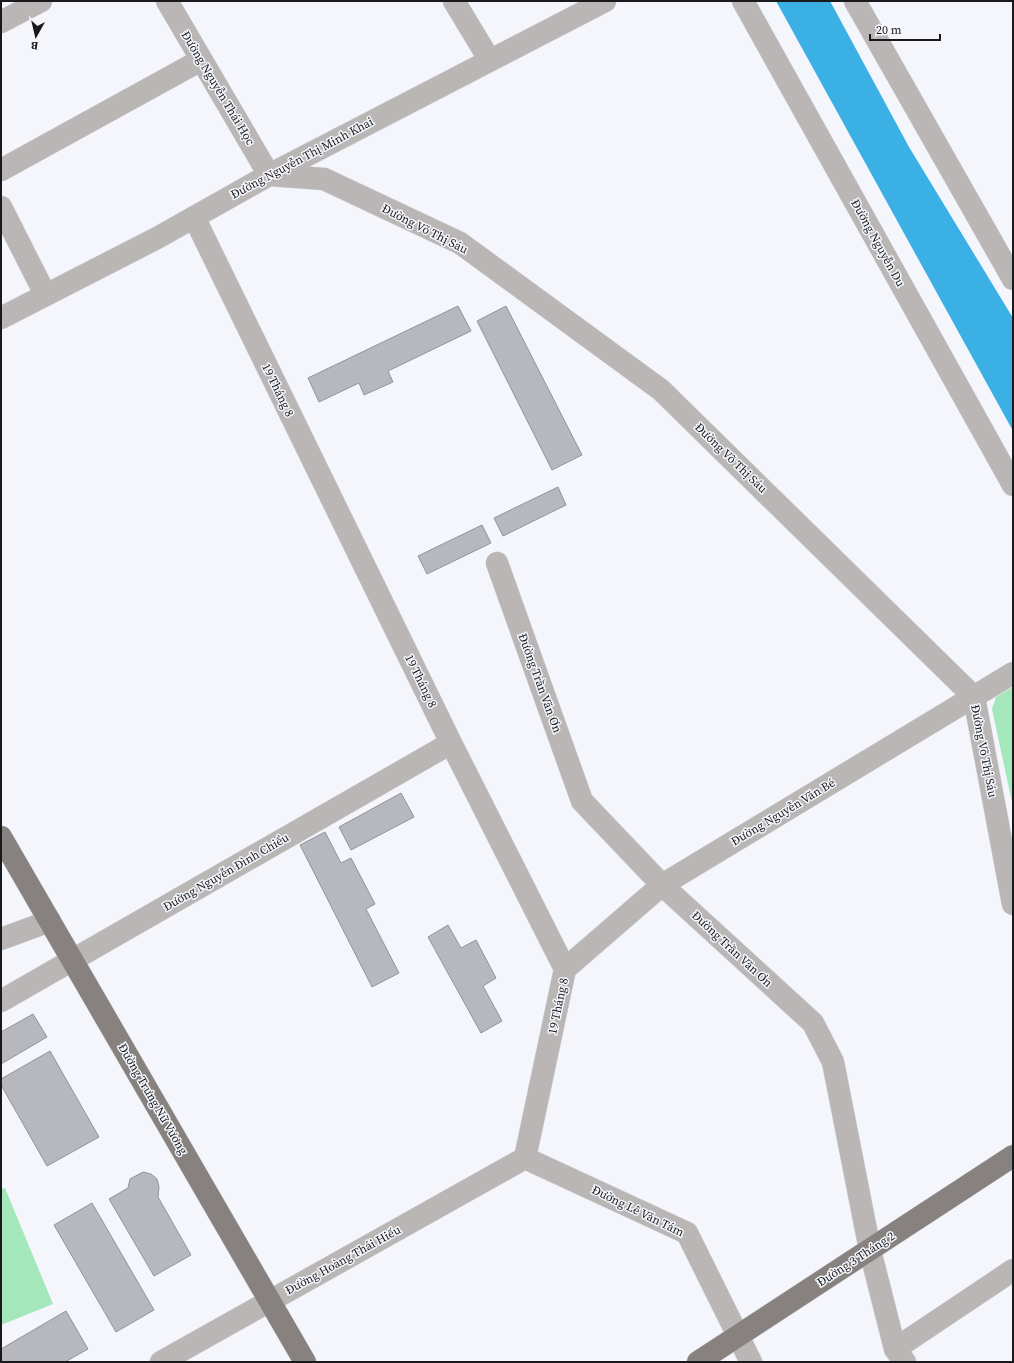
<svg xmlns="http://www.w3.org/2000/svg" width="1014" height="1363" viewBox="0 0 1014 1363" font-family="'Source Serif 4',serif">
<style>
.green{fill:#a3e7bb}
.water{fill:#3ab0e5}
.building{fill:#b6b8be;stroke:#93949a}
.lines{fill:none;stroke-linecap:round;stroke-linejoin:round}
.minor-casing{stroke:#d1d3d8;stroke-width:23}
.major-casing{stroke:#d1d3d8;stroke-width:23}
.minor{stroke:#bab6b5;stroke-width:22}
.major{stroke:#87817f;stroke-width:22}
.labels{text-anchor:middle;stroke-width:3;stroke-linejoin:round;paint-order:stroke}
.street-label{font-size:12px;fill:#19191b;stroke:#f4f6fc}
</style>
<rect width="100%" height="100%" fill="#f4f6fc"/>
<path class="green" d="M1013,687V807L992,709L996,697Z
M5,1188L53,1304L1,1325V1189Z"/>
<path class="water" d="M776,1H830L909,147L1013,318V431Z"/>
<path class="building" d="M458,306L471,331L388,371L393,382L364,395L359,383L319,402L308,378Z
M506,306L582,455L552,470L477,321Z
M558,487L566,505L503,536L494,518Z
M482,525L491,543L427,574L418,556Z
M401,793L414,817L351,850L339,827Z
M325,832L341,863L351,858L375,904L366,909L399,973L372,987L300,845Z
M448,925L461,948L476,940L496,978L483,986L502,1021L481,1033L428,937Z
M33,1014L47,1037L1,1064V1032Z
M50,1051L99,1137L47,1166L1,1085V1079Z
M143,1172L151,1174L157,1179L159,1187L158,1197L191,1255L154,1276L109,1199L128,1188L130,1179Z
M92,1203L154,1310L116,1332L54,1225Z
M66,1311L88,1349L65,1362H1V1349Z"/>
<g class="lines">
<defs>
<path id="minor" d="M167,1L269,175L324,179L460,243L661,390L974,697L1013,904
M454,1L489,59
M743,1L1013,485
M855,1L1013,279
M1,22L41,1
M1,170L201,60
M1,207L45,294
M194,217L451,743L565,969L525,1158
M1,318L157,238L269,175L605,1
M497,563L582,801L662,885L813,1023L833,1062L870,1250L895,1349L905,1362
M1,939L50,921
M565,969L662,885L1013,673
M1,1001L451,743
M525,1158L687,1233L751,1362
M895,1349L1013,1270
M161,1362L525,1158"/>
<path id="major" d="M1,837L305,1362
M698,1362L1013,1156"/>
</defs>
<use href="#minor" class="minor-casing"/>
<use href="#major" class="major-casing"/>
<use href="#minor" class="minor"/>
<use href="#major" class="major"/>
</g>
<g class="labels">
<g class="street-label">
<text transform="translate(218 88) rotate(59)" y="4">Đường Nguyễn Thái Học</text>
<text transform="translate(302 158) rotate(-28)" y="4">Đường Nguyễn Thị Minh Khai</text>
<text transform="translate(425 229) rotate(27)" y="4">Đường Võ Thị Sáu</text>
<text transform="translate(878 243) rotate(61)" y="4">Đường Nguyễn Du</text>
<text transform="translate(278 390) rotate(64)" y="4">19 Tháng 8</text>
<text transform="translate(731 458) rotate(44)" y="4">Đường Võ Thị Sáu</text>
<text transform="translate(421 681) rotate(64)" y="4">19 Tháng 8</text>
<text transform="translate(540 683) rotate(70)" y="4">Đường Trần Văn Ơn</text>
<text transform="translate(984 751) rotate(79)" y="4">Đường Võ Thị Sáu</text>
<text transform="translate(783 812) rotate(-31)" y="4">Đường Nguyễn Văn Bé</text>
<text transform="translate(226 872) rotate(-30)" y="4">Đường Nguyễn Đình Chiểu</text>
<text transform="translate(732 949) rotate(43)" y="4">Đường Trần Văn Ơn</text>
<text transform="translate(558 1006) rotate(-78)" y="4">19 Tháng 8</text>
<text transform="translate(153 1099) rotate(60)" y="4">Đường Trưng Nữ Vương</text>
<text transform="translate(638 1211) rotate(26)" y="4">Đường Lê Văn Tám</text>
<text transform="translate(856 1259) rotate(-33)" y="4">Đường 3 Tháng 2</text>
<text transform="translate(343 1260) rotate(-29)" y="4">Đường Hoàng Thái Hiếu</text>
</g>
</g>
<rect width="1014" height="1363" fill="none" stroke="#19191b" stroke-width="4"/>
<g transform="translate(36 36) rotate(188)" stroke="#f4f6fc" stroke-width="3" paint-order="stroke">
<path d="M0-3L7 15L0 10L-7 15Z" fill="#19191b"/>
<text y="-6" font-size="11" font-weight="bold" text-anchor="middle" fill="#19191b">B</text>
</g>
<path d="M870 34v6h70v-6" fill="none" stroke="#19191b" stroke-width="2"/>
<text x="876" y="34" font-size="12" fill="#19191b" stroke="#f4f6fc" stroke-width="3" paint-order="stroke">20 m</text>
</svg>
